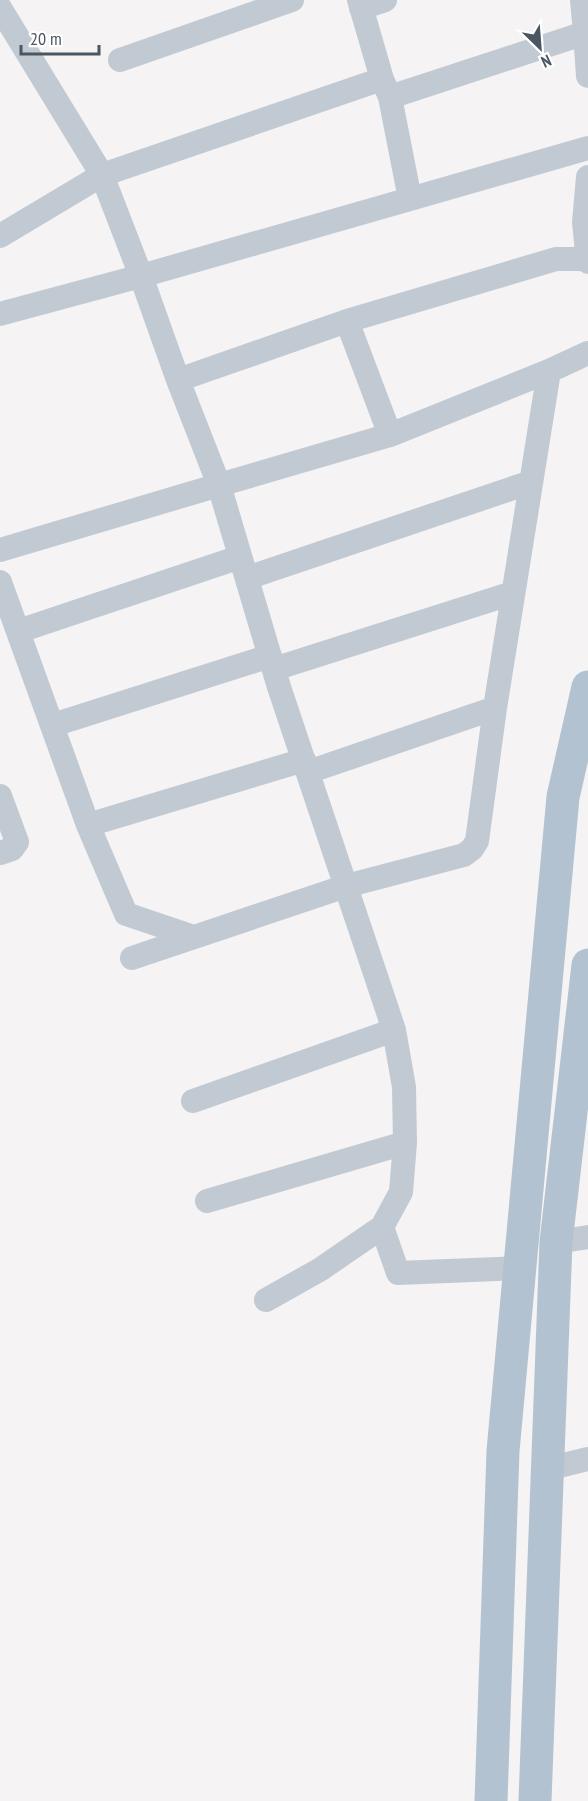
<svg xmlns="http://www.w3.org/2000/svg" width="588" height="1801" viewBox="0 0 588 1801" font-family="'PT Sans Narrow',sans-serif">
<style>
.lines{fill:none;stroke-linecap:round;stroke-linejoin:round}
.street{stroke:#c1cad2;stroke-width:24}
.primary{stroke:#b3c2d1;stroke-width:33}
</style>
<rect width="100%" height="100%" fill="#f5f3f3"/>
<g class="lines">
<path class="street" d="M582,0L585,33
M0,8L102,175L141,276L0,314
M361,8L385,0
M120,60L292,0
M390,97L585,33L588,76
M588,177L584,222L588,262
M410,199L588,148
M0,236L102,175L382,79
M347,321L390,435
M178,380L347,321L556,259H587
M0,550L219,485L178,380L141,276L410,199L390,97L382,79L359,0
M247,578L531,482
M0,582L88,825L304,760
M19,631L240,557
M274,669L513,593
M53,725L270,656
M308,772L495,708
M0,796L17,842L12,849L0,853
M88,825L126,914L194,937
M132,958L346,886L464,855L472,849L477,841L495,708L549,371
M193,1101L394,1030
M207,1201L405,1143L404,1087L394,1030L279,687L219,485L390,435L549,371L588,353
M382,1227L398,1273L520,1268
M556,1242L588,1237
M266,1300L321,1269L382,1227L401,1192L405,1143
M547,1469L588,1459"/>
<path class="primary" d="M491,1801L503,1451L563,797L588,687
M535,1801L556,1242L588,965"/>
</g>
<g transform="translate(540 48) rotate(155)" stroke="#ffffff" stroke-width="4.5" paint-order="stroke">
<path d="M0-4.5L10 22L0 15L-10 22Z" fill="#4a5661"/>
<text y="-9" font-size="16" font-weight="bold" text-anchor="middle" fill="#4a5661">N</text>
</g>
<path d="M21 45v9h78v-9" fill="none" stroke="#4a5661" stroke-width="3"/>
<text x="30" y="45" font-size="18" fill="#4a5661" stroke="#ffffff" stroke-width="4.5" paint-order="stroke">20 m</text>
</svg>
